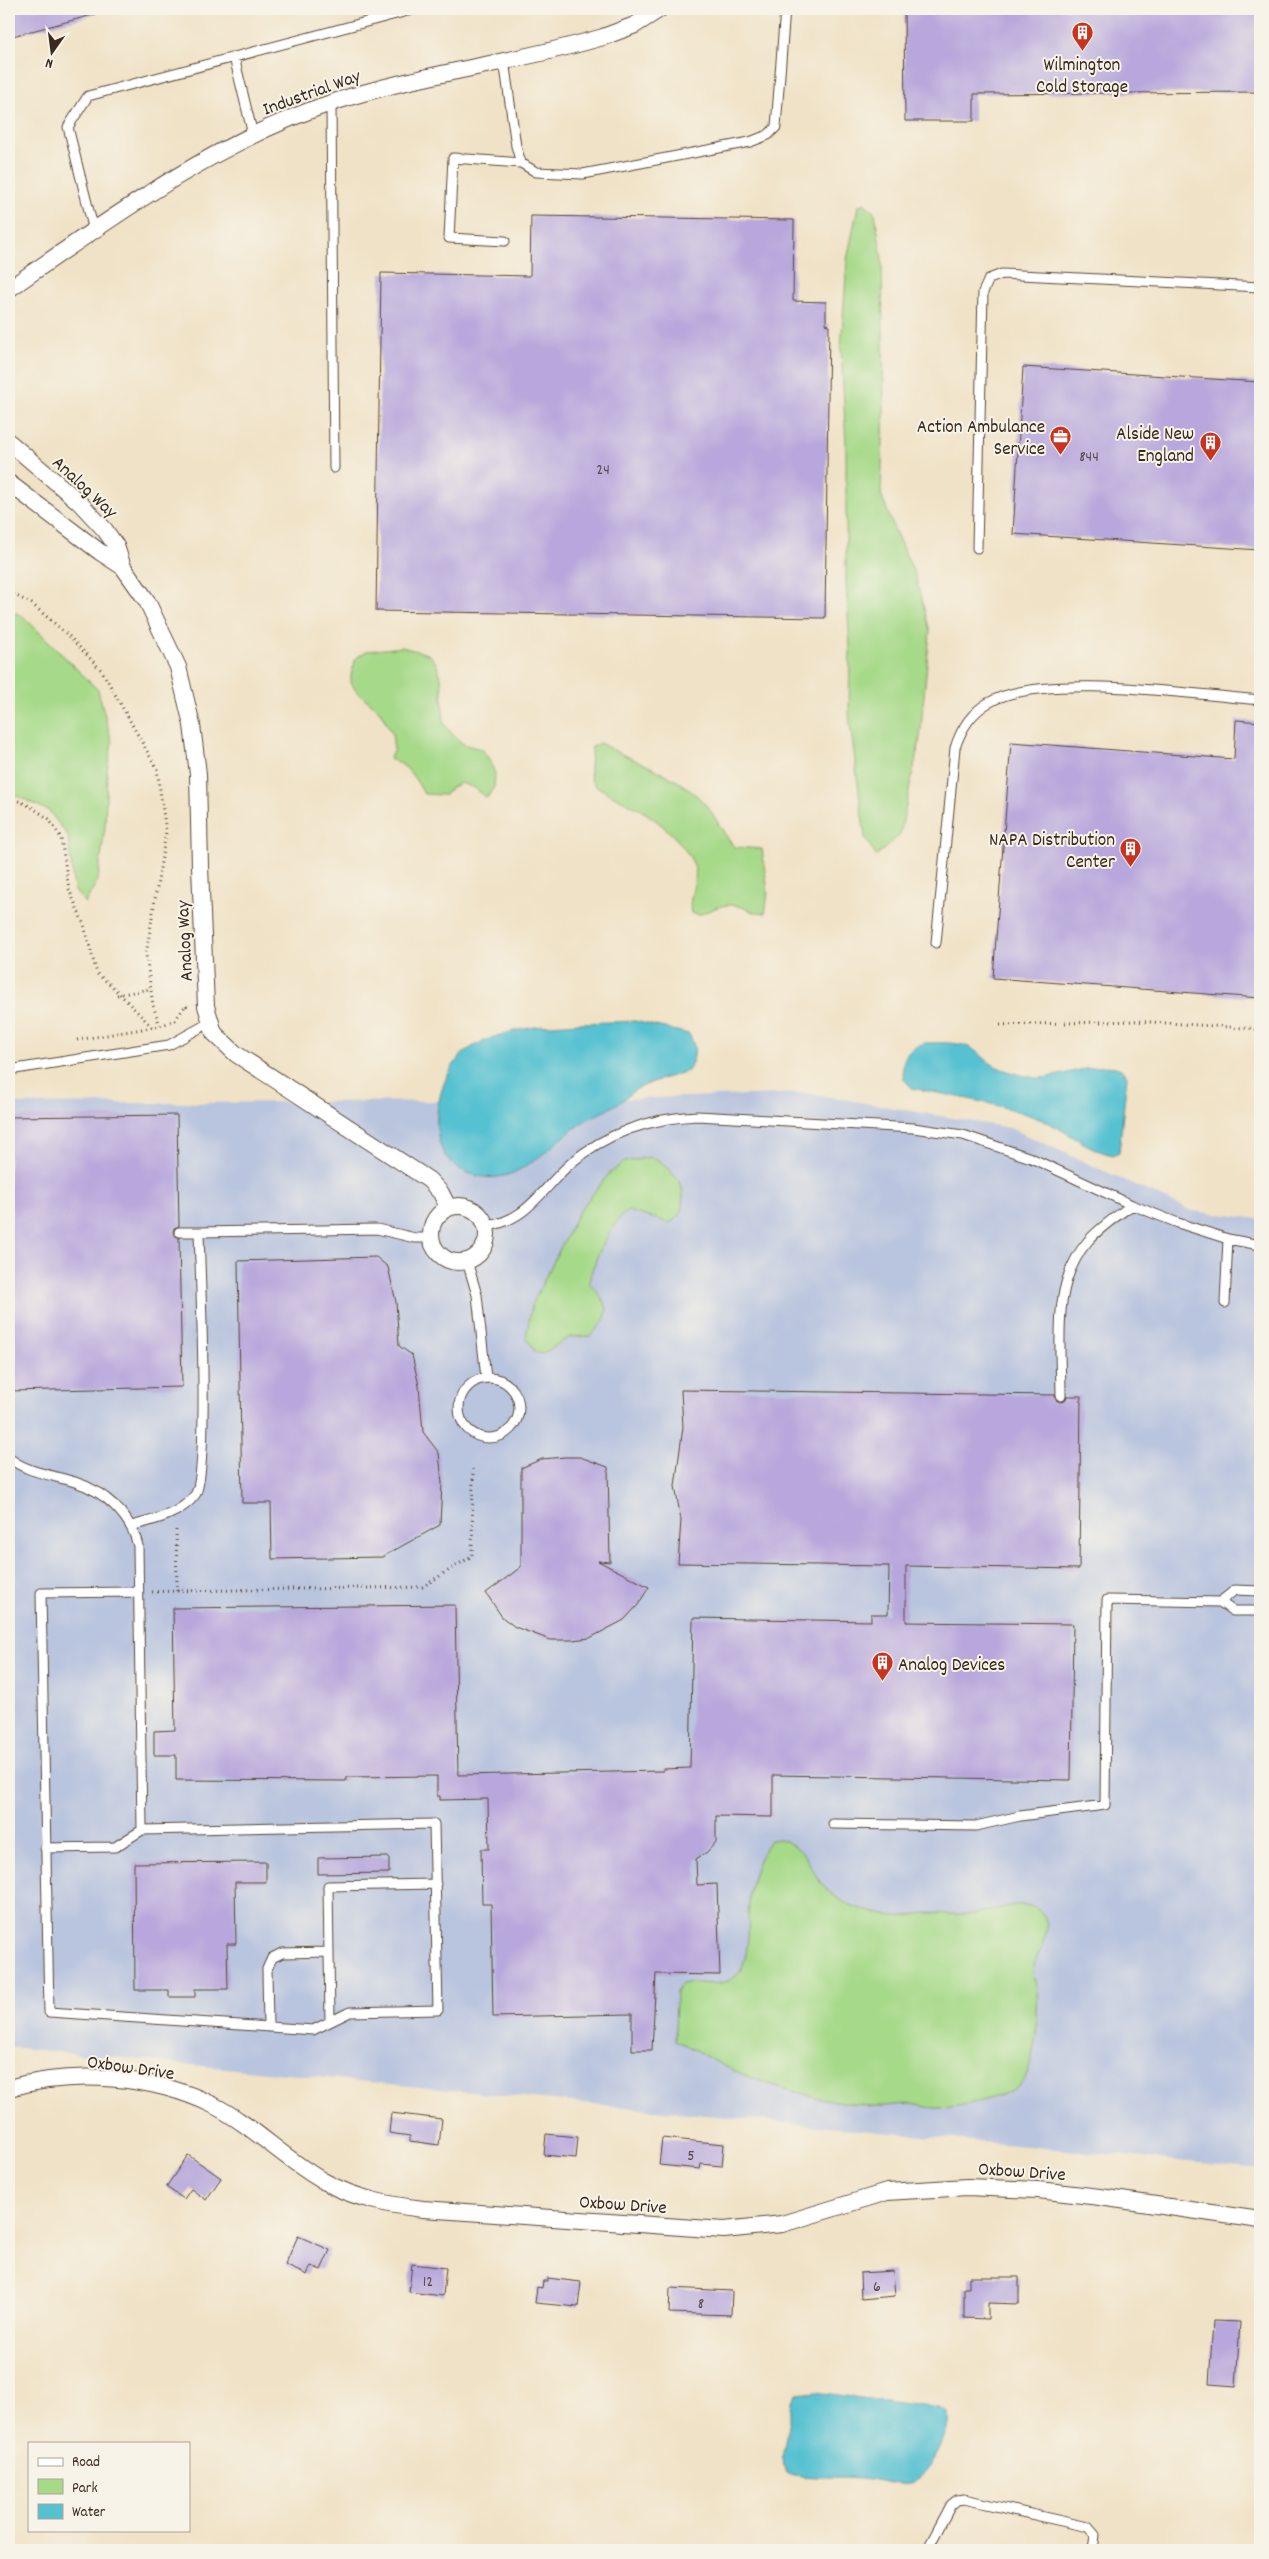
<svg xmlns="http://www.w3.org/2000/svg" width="1269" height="2559" viewBox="0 0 1269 2559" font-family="Dekko,sans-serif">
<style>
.industrial{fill:#b9c4de}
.green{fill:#a6d988;stroke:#708253}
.water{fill:#56c1d1;stroke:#487678}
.building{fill:#b7a7dc}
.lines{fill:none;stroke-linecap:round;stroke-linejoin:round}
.lane-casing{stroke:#564637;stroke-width:11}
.street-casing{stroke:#564637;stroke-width:18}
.path{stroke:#564637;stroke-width:3;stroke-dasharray:1 4;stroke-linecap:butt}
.lane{stroke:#fff;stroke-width:9}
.street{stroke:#fff;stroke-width:16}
.labels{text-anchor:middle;stroke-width:4;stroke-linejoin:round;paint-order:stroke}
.number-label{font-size:16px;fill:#5a494e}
.poi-label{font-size:19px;fill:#3b2a1e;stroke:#f7f3e8;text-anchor:end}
.street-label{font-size:19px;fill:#3b2a1e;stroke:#f7f3e8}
</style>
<rect width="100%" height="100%" fill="#f7f3e8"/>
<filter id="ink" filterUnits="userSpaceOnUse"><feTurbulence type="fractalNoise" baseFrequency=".02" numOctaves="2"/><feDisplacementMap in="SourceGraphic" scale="10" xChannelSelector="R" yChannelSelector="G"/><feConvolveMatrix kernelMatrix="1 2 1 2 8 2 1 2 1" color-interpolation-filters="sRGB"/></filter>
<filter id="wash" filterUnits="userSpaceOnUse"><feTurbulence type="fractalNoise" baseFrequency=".0096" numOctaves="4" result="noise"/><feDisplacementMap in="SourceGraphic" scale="20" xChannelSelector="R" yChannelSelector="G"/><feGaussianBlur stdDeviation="1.12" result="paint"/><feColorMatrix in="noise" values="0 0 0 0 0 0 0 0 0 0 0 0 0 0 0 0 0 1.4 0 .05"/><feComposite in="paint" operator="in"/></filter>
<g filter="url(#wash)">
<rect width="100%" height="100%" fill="#f0e2c6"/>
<path class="industrial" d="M807,1093L1010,1128L1192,1211L1260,1219V2169L9,2047V1104L595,1100Z"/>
<path class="green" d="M864,203L875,213L882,258L884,413L881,494L894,529L915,575L930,631L920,738L900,835L876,856L865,837L849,715L850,646L846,585V444L841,348L847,260L858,206Z
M9,609L25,618L98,690L112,742L107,771L105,827L98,880L85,903L74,890L68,836L49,811L9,792Z
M402,647L428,654L436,663L441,677L444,724L452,734L463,744L481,749L489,759L495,774L494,787L487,798L475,788L461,783L452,787L445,795L424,794C415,778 407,763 389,759L394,750L392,733L380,711L357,692L351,683V675L356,658L367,651Z
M600,743C632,761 670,771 698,797C714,811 721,831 734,847L762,849L768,893L765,913C754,915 748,908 738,906C724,902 711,910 699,915L691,913C687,895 700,879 694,865C685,844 663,824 644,812C635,806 595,788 592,782C588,772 591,758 592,747Z
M651,1157C658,1159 662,1163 667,1168C685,1186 685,1191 680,1215L670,1223L628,1211C613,1219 591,1265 589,1283C611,1307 614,1312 590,1336L570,1337L542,1354L535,1352L526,1336L532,1304L579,1211L609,1174L624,1162Z
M780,1839C808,1850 805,1860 821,1883C836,1904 871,1914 896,1916C906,1917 916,1914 925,1913C943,1913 962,1916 980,1913C998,1910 1025,1897 1041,1912C1057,1928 1035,1953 1033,1971C1033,1980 1039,1990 1037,2000C1034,2011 1038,2021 1036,2033C1035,2042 1030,2070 1025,2078C1016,2093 993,2098 977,2102C964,2105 949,2108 936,2108C928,2108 919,2105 911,2104C898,2104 886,2107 873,2106C822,2102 758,2084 712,2060C700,2053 689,2046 675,2040L676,1991L681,1984C697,1980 715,1988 730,1980C753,1970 747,1921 749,1901C750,1881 758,1857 770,1840Z"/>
<path class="water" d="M635,1021L689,1034C697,1049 696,1055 688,1071C672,1076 656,1080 641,1087C633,1090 627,1097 620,1102C608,1110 595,1115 583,1122C559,1138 527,1174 498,1177C480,1180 455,1171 445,1155C426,1124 442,1064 472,1047C520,1020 582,1024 635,1021Z
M925,1043C937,1043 951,1042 963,1045C975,1048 983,1058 992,1064C1003,1071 1024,1076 1036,1078C1057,1080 1118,1052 1127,1076L1119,1152L1113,1155C1090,1151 1064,1129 1042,1120C1004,1104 952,1096 912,1088L904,1079C900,1060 906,1049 925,1043Z
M816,2392L938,2408L946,2413C947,2417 949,2420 948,2424C946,2438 925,2481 910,2484C894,2486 877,2479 861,2478C836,2476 812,2479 788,2474L783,2467L782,2459L792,2402L797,2394Z"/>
<g id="blocks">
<path class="building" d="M9,9H95L96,14L9,37Z
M904,9H1260V92L974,94V121H905Z
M531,216L794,220L793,301L826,302V324L829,325L825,618L376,611L381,273L530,276Z
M1023,367L1260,382V550L1013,534Z
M1236,720L1260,722V998L993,978L1011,742L1234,759Z
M177,1115L179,1226L174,1228L173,1232L179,1238L182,1387L9,1391V1117Z
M376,1257L388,1267L396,1302L399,1346L412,1355L419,1386L423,1432L439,1453L442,1483L440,1525L382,1557L272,1559L271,1503H242L238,1261Z
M681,1390L1055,1395L1056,1400L1061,1402L1065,1401L1067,1396H1081L1079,1569L906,1566V1622L1073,1624L1071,1780L773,1775V1817L716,1816V1842L707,1852L696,1859L697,1885L717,1884L720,1975L656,1974L652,2050H632V2014L493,2017L491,1904H482L481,1849H489L488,1799L440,1800V1796H437V1776L346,1777V1781L176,1780V1755H154V1731L175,1730L173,1608L455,1605L458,1775L663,1771V1769L690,1768L693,1618L871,1621V1614H888L889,1566L678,1563L681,1520L675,1486L683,1427Z
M565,1457H580L608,1467L610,1562L598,1561L649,1587L638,1605L624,1620L590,1638L572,1640H551L515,1627L502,1617L486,1593L521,1567V1468L542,1459Z
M389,1857V1873L318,1874V1858Z
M266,1862V1882H235L236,1944H227L228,1989H195V1997H169V1990H135L134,1863Z
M391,2113L442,2119L439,2145L410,2141V2136L389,2133Z
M546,2134L578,2137L576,2158L544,2155Z
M662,2138L724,2144L722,2166L701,2164L700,2169L659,2165Z
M188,2155L221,2178L206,2200L191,2189L184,2199L166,2187Z
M298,2236L330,2250L321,2270L311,2266L307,2275L285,2265Z
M412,2264L446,2268L443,2296L409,2292Z
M893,2271L895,2296L861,2299L860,2273Z
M969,2277H1019V2304L988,2303V2319L964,2318V2288H969Z
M547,2278L581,2282L578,2307L535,2303L537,2287L542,2288L543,2281H547Z
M670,2288L732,2291L731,2315L669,2313Z
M1213,2321L1240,2322L1236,2386L1209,2384Z"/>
</g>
</g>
<g filter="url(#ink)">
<use href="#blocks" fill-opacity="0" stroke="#564637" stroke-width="1"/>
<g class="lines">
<defs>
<path id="lane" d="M234,57L253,135
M504,60L516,146L521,163L536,172L583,174L750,142L768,135L776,127L785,9
M331,103L334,468
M94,231L68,127L88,96L415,9
M505,241L449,238L453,158L521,163
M977,548L983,292L989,279L1002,274L1260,287
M936,943L955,748C961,729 971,713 988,703C1041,671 1196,695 1260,700
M9,1070L169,1045L209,1023
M487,1226C528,1220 541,1190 570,1164C605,1133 651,1118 697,1116L913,1128L963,1135L1031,1158L1132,1205L1178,1223L1228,1239L1260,1245
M179,1232H199
M467,1261L477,1295L486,1378
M1225,1303L1228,1239
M459 1408a30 30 0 1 1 60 0a30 30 0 1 1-60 0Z
M1061,1396C1061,1343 1051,1284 1088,1241C1100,1227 1117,1216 1132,1205
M9,1458C28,1473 53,1475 75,1482C104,1491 131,1515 138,1546L142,1830L434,1824L438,2010L350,2012L313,2030L49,2012L41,1593L138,1592
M131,1526C153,1520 180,1515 195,1495C210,1473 200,1272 199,1232L377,1229L415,1238H430
M1220,1602L1235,1590L1260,1591
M833,1824L976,1826L1020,1816L1105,1805L1107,1600L1220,1602L1233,1611H1260
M45,1848L115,1847L142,1830
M330,2021L328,1886L436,1884
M268,2027L267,1969L272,1958L282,1953L329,1952
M927,2550L951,2505L957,2500L964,2499L1088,2527L1095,2535L1093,2550"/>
<path id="street" d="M9,289C108,220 216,141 331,103C420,73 513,64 603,37L635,25L660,9
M9,442L79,502L105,530L116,546L123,567L147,601L178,667L192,725L198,774L200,867L206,1006L214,1033L236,1054L429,1180L441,1193L448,1207
M9,483L100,552L123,567
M431 1234a28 28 0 1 1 56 0a28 28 0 1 1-56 0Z
M9,2088C73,2070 152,2075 213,2105C254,2126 285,2160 325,2182C356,2199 389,2205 423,2209L724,2230L782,2224L887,2192L967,2187L1038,2190L1100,2197L1260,2220"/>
</defs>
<use href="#lane" class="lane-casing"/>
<use href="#street" class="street-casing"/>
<path class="path" d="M9,592L32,604L69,636L102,671L157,769L166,832L146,955L153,1005L160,1026
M9,797L30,806L49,819L61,838L69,889L84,925L97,974L111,985L153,1028
M117,995L150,989
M1000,1025L1135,1021L1260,1029
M77,1040L160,1026L175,1020L186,1005L187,1007
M177,1591L422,1587L472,1556L473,1469
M152,1592L177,1591L176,1526"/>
<use href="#lane" class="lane"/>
<use href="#street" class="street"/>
</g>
</g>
<defs>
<symbol id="building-pin" viewBox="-11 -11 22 30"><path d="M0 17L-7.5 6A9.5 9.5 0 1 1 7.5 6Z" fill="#c8321e" stroke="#f7f3e8"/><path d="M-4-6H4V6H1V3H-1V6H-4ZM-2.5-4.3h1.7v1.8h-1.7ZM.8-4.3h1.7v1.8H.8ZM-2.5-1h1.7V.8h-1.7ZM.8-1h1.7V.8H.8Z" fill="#fff"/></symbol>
<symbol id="office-pin" viewBox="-11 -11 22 30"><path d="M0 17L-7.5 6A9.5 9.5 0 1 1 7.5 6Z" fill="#c8321e" stroke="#f7f3e8"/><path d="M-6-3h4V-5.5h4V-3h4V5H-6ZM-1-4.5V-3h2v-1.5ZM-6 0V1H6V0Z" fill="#fff"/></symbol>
</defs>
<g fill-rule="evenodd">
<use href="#building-pin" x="1070" y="20" width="25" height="34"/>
<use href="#office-pin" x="1048" y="424" width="25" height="34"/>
<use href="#building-pin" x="1198" y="430" width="25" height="34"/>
<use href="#building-pin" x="1118" y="836" width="25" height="34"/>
<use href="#building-pin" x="870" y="1650" width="25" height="34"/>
</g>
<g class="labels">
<g class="number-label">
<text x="1089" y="461">844</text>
<text x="603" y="474">24</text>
<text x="691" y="2160">5</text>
<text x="428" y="2286">12</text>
<text x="877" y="2291">6</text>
<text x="701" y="2308">8</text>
</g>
<g class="poi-label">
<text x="1082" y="70" text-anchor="middle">Wilmington<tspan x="1082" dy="22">Cold Storage</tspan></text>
<text x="1045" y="432">Action Ambulance<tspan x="1045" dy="22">Service</tspan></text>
<text x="1194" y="439">Alside New<tspan x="1194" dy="22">England</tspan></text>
<text x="1115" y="845">NAPA Distribution<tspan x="1115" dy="22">Center</tspan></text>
<text x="898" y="1670" text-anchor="start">Analog Devices</text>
</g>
<g class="street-label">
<text transform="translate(311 91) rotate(-20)" y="7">Industrial Way</text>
<text transform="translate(86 486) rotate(43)" y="7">Analog Way</text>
<text transform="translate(183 941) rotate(-93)" y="7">Analog Way</text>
<text transform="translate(131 2066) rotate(8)" y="7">Oxbow Drive</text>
<text transform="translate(1022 2170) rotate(4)" y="7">Oxbow Drive</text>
<text transform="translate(623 2203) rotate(4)" y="7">Oxbow Drive</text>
</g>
</g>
<rect width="1269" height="2559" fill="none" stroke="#f7f3e8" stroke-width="30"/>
<rect x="28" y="2442" width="162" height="90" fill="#f7f3e8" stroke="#aca397"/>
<rect x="38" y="2458" width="25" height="8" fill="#ffffff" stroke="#aca397"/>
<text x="72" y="2466" font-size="15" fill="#3b2a1e">Road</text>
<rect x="38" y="2479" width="25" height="15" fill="#a6d988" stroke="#aca397"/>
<text x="72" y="2492" font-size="15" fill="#3b2a1e">Park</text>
<rect x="38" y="2504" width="25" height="15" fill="#56c1d1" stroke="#aca397"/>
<text x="72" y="2516" font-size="15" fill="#3b2a1e">Water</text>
<g transform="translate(52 52) rotate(194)" stroke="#f7f3e8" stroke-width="4" paint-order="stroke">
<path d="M0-4L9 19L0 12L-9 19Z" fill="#3b2a1e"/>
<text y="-8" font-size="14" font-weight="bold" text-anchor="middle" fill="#3b2a1e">N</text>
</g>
</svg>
